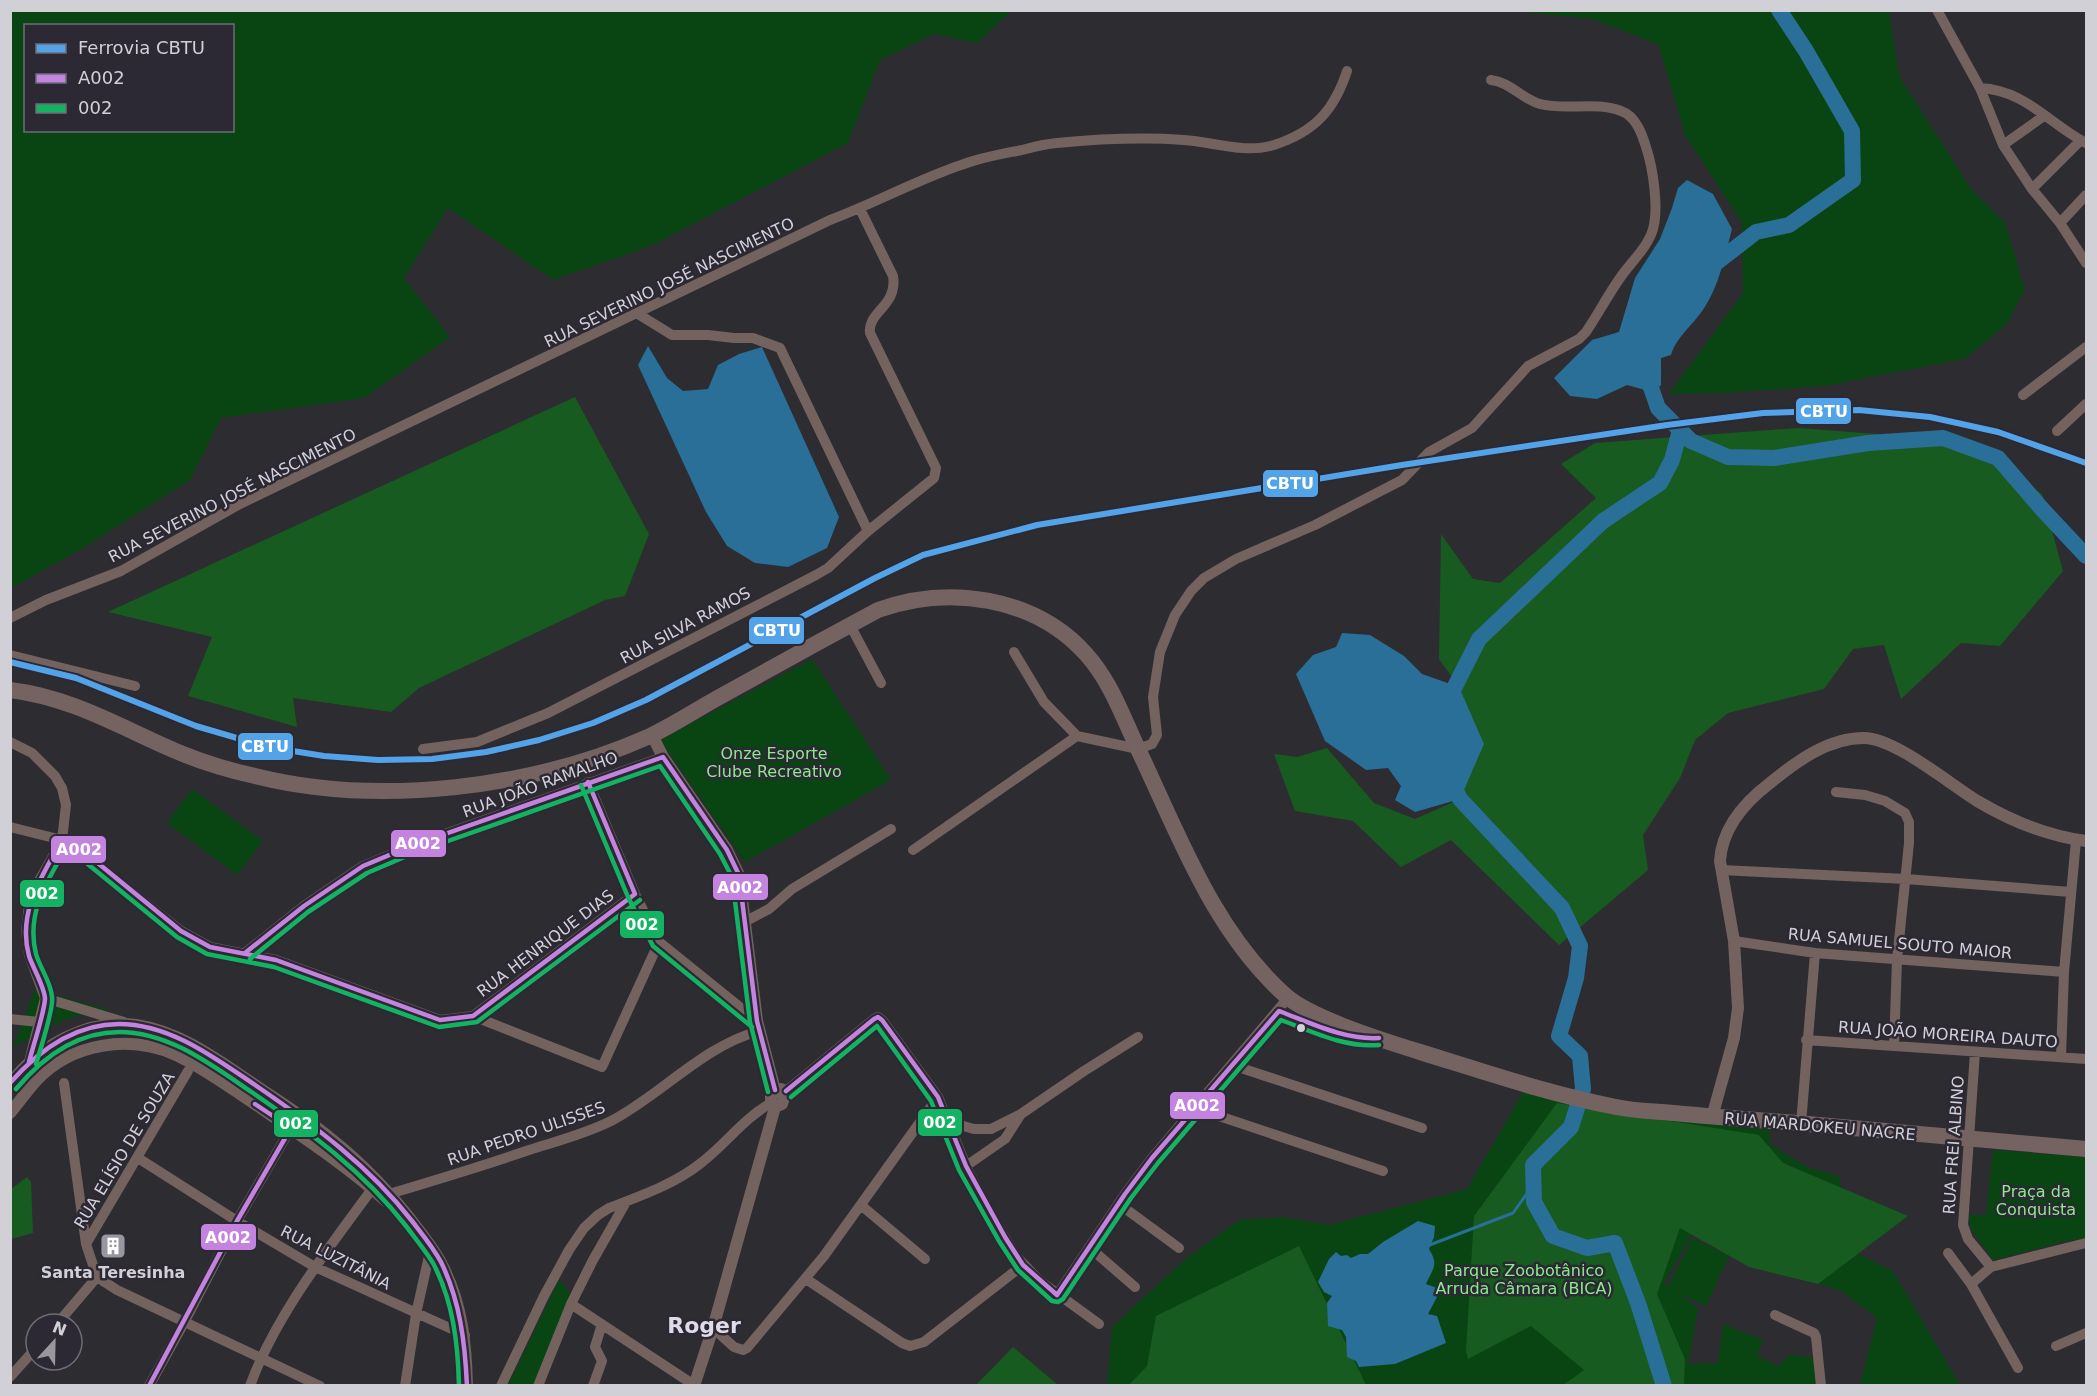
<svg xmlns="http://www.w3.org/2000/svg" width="2097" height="1396" viewBox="0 0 2097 1396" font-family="'DejaVu Sans',sans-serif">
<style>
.green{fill:#084512;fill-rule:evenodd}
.forest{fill:#175b20}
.water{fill:#296f98}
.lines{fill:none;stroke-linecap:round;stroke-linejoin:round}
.stream{stroke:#296f98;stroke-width:3}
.river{stroke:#296f98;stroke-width:16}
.minor{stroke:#74625f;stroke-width:10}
.tertiary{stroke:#74625f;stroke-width:12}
.primary{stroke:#746361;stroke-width:16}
.bus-1-casing{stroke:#2c2934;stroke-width:9}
.bus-2-casing{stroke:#2c2934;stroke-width:9}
.bus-1{stroke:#c483df;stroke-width:4.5}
.bus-2{stroke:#13b361;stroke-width:4.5}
.rail-1-casing{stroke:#2c2934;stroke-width:10}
.rail-1{stroke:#53a3e8;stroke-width:6}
.bus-dot{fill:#d2d0d7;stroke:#2c2934;stroke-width:2}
.labels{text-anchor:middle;stroke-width:5;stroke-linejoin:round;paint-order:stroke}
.street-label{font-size:16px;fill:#d2d0d7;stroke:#2c2934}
.park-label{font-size:16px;fill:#8bea8d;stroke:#2c2934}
.poi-label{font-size:16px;font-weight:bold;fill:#d2d0d7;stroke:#2c2934}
.district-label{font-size:22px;font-weight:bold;fill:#dfdbe9;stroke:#2c2934}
.line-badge{stroke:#2c2934;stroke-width:2}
.badge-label{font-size:16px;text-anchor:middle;font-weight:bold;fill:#fff}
</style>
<rect width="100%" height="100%" fill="#2d2c31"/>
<path class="green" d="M11,10H1011V11L977,43L934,34L880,60L848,143L653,245L553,280L448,208L404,278L450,337L364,398L221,418L190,480L80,550L11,588ZM26,26H232V130H26Z
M1511,11H1889L1899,76L1972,190L2005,223L2025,290L2006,325L1964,359L1824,386L1725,393L1669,394L1743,293L1742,223L1685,135L1659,45L1593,19Z
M812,659L891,780L745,862L660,740Z
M192,789L263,841L237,875L167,823Z
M35,989L109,1010L78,1016L59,1022L13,1047Z
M1529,1082L1606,1108L1769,1124L1770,1144L1807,1167L1839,1176L1843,1200L1801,1227L1893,1271L1960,1385H1860L1877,1318L1841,1291L1735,1256L1692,1234L1664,1284L1668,1287L1692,1238L1729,1256L1706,1306L1677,1293L1698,1308L1688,1364L1718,1363L1723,1324L1763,1340L1757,1356L1779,1366L1789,1355L1813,1357L1817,1385L1107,1386L1112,1327L1188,1257L1239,1220L1283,1217L1329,1225L1467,1189Z
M1993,1150L2086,1157V1238L2067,1241L1993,1260L1970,1228L1969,1215H1986Z
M559,1280L571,1293L541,1385L508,1386Z"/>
<path class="forest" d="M575,397L649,534L625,596L605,600L419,688L391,712L293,698L297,727L188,696L212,637L108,612Z
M1798,428L1970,441L2042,494L2063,571L2000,646L1961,643L1901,699L1884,645L1853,649L1824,689L1728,713L1695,740L1680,778L1643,835L1648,870L1559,945L1451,840L1401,867L1353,821L1295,811L1274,754L1297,757L1327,748L1374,803L1415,819L1460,799L1459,687L1439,659L1441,534L1473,579L1500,583L1596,498L1561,464L1595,443Z
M1557,1103L1759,1135L1783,1163L1908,1216L1818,1284L1749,1267L1680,1228L1657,1294L1685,1359L1684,1385H1563L1584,1370L1531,1326L1468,1359L1466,1351L1474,1216Z
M27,1177L31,1182L33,1233L11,1239V1189Z
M1299,1246L1366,1385L1128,1386L1147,1366L1156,1316Z
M1013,1347L1058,1385H976Z"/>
<path class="water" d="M1687,180L1713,194L1732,229C1725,255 1720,282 1706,305C1696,323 1677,335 1671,355L1661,358V385L1648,397L1645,390L1627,385L1597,399L1570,396L1554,378L1592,340L1619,332L1635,278L1660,239L1672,208L1678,188Z
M648,346L667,378L683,391L708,389L718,365L739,354L762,347L839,517L827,548L788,567L755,563L727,546L706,512L638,365Z
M1342,633L1370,635L1404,656L1422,674L1459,687L1484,744L1460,799L1415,812L1395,800L1401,786L1388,768L1366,770L1325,741L1296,674L1313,655L1336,647Z
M1418,1221L1435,1226L1434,1237L1429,1249C1439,1265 1433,1268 1426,1284L1437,1288V1297L1428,1314L1437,1316L1446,1343L1395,1364L1359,1367L1356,1361L1347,1357L1346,1337L1342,1330L1328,1326L1327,1303L1332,1296L1324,1292L1318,1282L1329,1259L1336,1252L1341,1256L1347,1255L1351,1258L1360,1254H1368L1383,1242Z"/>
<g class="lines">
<path class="stream" d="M1427,1246L1513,1213L1533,1185"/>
<path class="river" d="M1710,270L1716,263L1756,232L1789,225L1853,180L1852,131L1806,51L1779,10
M1649,371L1647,376L1658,408L1691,441L1728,457L1774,458L1868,443L1943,438L1998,458L2042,509L2086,556
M1445,706L1479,639L1603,521L1660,483L1672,460L1680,430
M1451,780L1460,799L1562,908L1580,946L1576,978L1559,1036L1580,1056L1583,1089L1571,1127L1533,1165L1534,1202L1553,1236L1587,1248L1615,1243L1638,1303L1664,1386"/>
<path class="minor" d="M1937,10L1980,88L2003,145L2032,189L2060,223L2086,263
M1980,88C2025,90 2048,123 2086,143
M2003,145L2044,116
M2032,189L2081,140
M2060,223L2086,195
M638,314L672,335H708L734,338H753L780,348L868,531
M2023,395L2086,347
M2057,431L2086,404
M10,618L46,600L121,571L240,504L830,220C876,203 918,179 964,164C983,157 1002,154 1022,150C1033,147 1045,144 1057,143C1099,139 1143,137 1184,140C1214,142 1244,154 1274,145C1314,132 1334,111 1347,71
M850,625L881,683
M1014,652L1044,702L1077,736L1138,749L1152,744L1157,735L1153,697L1160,652L1175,615L1191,591L1204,578L1236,559L1315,525L1402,480L1429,452L1472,428L1528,366L1579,339L1586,332C1598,314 1608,295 1620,278C1631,262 1648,247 1653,229C1659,208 1653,168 1646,147C1642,134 1636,116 1621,111C1596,101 1566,111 1540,104C1522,99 1510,82 1491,80
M10,655L135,686
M10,742L32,753L55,776L62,788L66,805L62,840L35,888L29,905L26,931L29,955L45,998L29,1062
M423,749L477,742L548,713L816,575L828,568L868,531L934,478L936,468L870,333C867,312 898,306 893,276L860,209
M588,782L635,894L659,942L757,1021
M1836,792L1865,795L1885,801L1905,813L1909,822V843L1897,960L1894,1046
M10,827L62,840L75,847L181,931L210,947L276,960L440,1020L473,1016L602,1067L659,942
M913,850L1077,736
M1721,870L1906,879L2071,892
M746,921L769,909L792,889L891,829
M1734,941L1815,953L2064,972
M245,953L304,906L363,866L411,846L663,757
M45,998L124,1022
M473,1016L635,894
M10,1019L39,1022
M1806,1040L2086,1059
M1975,1052L1963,1225L1968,1239L1991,1267
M2061,1057L2064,972L2076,840
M1232,1065L1422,1128
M64,1083L86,1244L97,1277
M786,1091L874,1019L878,1017L882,1020L938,1097L966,1166L989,1211L1016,1256L1040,1281L1099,1324
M1195,1108L1383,1171
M949,1122L974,1129H991L1021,1114L1084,1071L1138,1037
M1801,1124L1815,953
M138,1158L237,1221L315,1267L465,1335
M966,1166L1005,1139L1021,1114
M389,1194C436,1180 483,1166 529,1150C557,1141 585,1134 611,1121C661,1095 703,1046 759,1031
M1119,1204L1179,1248
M862,1206L925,1259
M86,1244L188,1071
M1089,1247L1135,1287
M1948,1253L1971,1284L2018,1368
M97,1277L117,1290L320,1386
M806,1279L902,1343L910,1346L924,1342L1023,1265
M1971,1284L1991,1267L2086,1243
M1057,1295L1125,1194L1152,1158L1288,998
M571,1304L694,1385
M1775,1315L1814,1333L1816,1337L1821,1386
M57,1324L97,1277
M713,1328L734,1347L743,1350L747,1348L824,1256L938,1097
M2056,1346L2086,1333
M10,1377L36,1348
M149,1386L185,1321L237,1221L291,1128
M250,1386C275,1316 329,1248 372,1189
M405,1386L416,1314L431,1247
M501,1386L544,1296L569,1250L584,1228L598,1215L609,1208C640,1196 675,1184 701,1163C726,1144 743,1119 771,1103
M538,1386L571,1304L593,1260L626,1202
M593,1386L602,1361L595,1347L602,1324"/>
<path class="tertiary" d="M652,735L663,757L727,850L739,875L757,1021L775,1090
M10,1084C39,1046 87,1018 136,1025C181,1032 216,1059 252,1083C278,1101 306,1118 330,1138C363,1164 393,1196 418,1229C427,1241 437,1253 443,1267C462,1304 466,1344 467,1386
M781,1089L786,1091L782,1104L775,1107L771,1103V1095Z
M10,1113C19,1102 27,1091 36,1081C71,1043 130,1034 176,1055C206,1069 233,1090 261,1108C304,1138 347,1166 386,1201
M1712,1117L1734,1038L1738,1008L1734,941L1720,861C1722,828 1745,802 1770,783C1797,761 1828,738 1864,738C1895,738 1951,785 1979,802C2013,822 2048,836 2086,841
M694,1386L713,1328L775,1107"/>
<path class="primary" d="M10,690C67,697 111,722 162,745C192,759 223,769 255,776C379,807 534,788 650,736C675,724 699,708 723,695C775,666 826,638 878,610C948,585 1034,596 1086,654C1111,682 1122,715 1138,749C1179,835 1213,931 1286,996C1313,1019 1385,1041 1420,1052C1485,1072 1549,1094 1616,1107C1635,1111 1654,1111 1674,1113C1715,1117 1756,1120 1797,1123C1893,1131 1990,1141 2086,1149"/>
<defs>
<path id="bus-1" d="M245,953L304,906L363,866L411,846L663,757L727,850L739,875L757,1021L775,1090
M29,1062C33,1046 44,1014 45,999C45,988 33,968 29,956C17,912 42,876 62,840L88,855L181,931L210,947L276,960L440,1020L473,1016L635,894L588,782
M10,1083C38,1051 75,1024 119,1024C171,1024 216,1059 258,1087C315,1126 369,1166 412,1221C422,1234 433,1247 441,1262C460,1301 465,1342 467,1386
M786,1091L874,1019L878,1017L882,1020L938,1097L966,1166L1005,1237L1023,1265L1057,1295L1125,1194L1152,1158L1279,1011C1311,1023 1344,1040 1379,1038
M149,1386L237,1221L291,1128L255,1104"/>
<path id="bus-2" d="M581,785L628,897L653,946L752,1027
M250,959L308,912L367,873L414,853L660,766L720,854L732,877L750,1022L768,1092
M36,1064C40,1051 54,1007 52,997C51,982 40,968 36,954C26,914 46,883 65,850L84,861L177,937L207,954L274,967L439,1027L477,1022L640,900
M16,1089C42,1058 77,1032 119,1032C170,1032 213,1066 253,1093C310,1132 363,1171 406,1226C415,1238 425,1250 433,1263C453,1301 458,1343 459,1386
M791,1097L877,1026L931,1101L959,1170L999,1241L1018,1270L1052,1301L1058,1302L1063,1299L1131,1198L1158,1163L1281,1020C1313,1032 1345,1048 1379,1045"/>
</defs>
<use href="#bus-1" class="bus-1-casing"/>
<use href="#bus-2" class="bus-2-casing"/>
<use href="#bus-1" class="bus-1"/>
<use href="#bus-2" class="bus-2"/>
<defs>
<path id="rail-1" d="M10,662L76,678L196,726L268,747L324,756L378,760L432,759L486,752L539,740L593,723L646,700L875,578L923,555L1037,525L1402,465L1667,425L1763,413L1859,410L1930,417L1998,432L2086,463"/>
</defs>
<use href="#rail-1" class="rail-1-casing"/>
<use href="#rail-1" class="rail-1"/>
</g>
<defs>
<symbol id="building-square" viewBox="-11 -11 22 22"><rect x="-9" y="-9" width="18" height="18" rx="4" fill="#98979d" stroke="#2c2934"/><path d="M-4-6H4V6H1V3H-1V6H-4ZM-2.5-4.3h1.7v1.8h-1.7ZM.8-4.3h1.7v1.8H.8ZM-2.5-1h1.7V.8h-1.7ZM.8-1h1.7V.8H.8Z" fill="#fff"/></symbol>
</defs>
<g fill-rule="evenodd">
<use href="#building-square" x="98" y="1231" width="30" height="30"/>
</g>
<circle class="bus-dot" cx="1301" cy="1028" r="5"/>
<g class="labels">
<g class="street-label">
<text transform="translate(669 282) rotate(-26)" y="6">RUA SEVERINO JOSÉ NASCIMENTO</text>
<text transform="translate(232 495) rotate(-27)" y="6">RUA SEVERINO JOSÉ NASCIMENTO</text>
<text transform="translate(685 625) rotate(-28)" y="6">RUA SILVA RAMOS</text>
<text transform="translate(540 784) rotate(-20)" y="6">RUA JOÃO RAMALHO</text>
<text transform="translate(545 943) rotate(-37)" y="6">RUA HENRIQUE DIAS</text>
<text transform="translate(1900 943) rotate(5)" y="6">RUA SAMUEL SOUTO MAIOR</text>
<text transform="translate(1948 1034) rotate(4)" y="6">RUA JOÃO MOREIRA DAUTO</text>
<text transform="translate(1820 1126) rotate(5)" y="6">RUA MARDOKEU NACRE</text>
<text transform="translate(526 1133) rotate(-19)" y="6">RUA PEDRO ULISSES</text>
<text transform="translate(1953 1145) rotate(-86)" y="6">RUA FREI ALBINO</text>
<text transform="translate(124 1150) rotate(-59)" y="6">RUA ELÍSIO DE SOUZA</text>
<text transform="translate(336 1257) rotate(27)" y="6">RUA LUZITÂNIA</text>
</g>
<g class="park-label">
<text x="774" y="759">Onze Esporte<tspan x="774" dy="18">Clube Recreativo</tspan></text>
<text x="2036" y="1197">Praça da<tspan x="2036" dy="18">Conquista</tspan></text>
<text x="1524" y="1276">Parque Zoobotânico<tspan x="1524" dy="18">Arruda Câmara (BICA)</tspan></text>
</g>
<g class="poi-label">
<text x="113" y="1278">Santa Teresinha</text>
</g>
<g class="district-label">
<text x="704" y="1333">Roger</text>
</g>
</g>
<g class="line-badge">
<rect x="1795" y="397" width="57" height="28" rx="6" fill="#53a3e8"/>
<rect x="1262" y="469" width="57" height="29" rx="6" fill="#53a3e8"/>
<rect x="748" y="616" width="57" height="29" rx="6" fill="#53a3e8"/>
<rect x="237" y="732" width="57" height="29" rx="6" fill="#53a3e8"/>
<rect x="390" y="829" width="57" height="29" rx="6" fill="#c483df"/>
<rect x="50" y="835" width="57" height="29" rx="6" fill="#c483df"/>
<rect x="712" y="873" width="57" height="28" rx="6" fill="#c483df"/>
<rect x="19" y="879" width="46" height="29" rx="6" fill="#13b361"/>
<rect x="619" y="910" width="46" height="29" rx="6" fill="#13b361"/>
<rect x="1169" y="1091" width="57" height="29" rx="6" fill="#c483df"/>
<rect x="917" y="1108" width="46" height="29" rx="6" fill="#13b361"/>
<rect x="273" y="1109" width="46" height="29" rx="6" fill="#13b361"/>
<rect x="200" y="1223" width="57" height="28" rx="6" fill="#c483df"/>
</g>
<g class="badge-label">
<text x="1824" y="417">CBTU</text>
<text x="1290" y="489">CBTU</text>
<text x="777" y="636">CBTU</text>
<text x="265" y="752">CBTU</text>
<text x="418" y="849">A002</text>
<text x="79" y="855">A002</text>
<text x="740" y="893">A002</text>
<text x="42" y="899">002</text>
<text x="642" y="930">002</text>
<text x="1197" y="1111">A002</text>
<text x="940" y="1128">002</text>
<text x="296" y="1129">002</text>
<text x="228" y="1243">A002</text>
</g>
<rect width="2097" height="1396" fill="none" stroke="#d2d0d7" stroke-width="24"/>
<rect x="24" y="24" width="210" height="108" fill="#2c2934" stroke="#6e6c75" stroke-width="1.5"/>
<rect x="36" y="44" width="30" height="9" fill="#53a3e8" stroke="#6e6c75" stroke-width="1.5"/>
<text x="78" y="54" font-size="18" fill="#d2d0d7">Ferrovia CBTU</text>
<rect x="36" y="74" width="30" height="9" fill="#c483df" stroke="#6e6c75" stroke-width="1.5"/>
<text x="78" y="84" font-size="18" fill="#d2d0d7">A002</text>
<rect x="36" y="104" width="30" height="9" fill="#13b361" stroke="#6e6c75" stroke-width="1.5"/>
<text x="78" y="114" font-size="18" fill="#d2d0d7">002</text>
<g transform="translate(54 1342) rotate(22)"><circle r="28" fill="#2c2934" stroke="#6e6c75" stroke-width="1.5"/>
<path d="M0-4.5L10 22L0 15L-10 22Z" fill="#98979d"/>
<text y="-9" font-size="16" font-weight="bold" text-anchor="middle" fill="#d2d0d7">N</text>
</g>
</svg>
